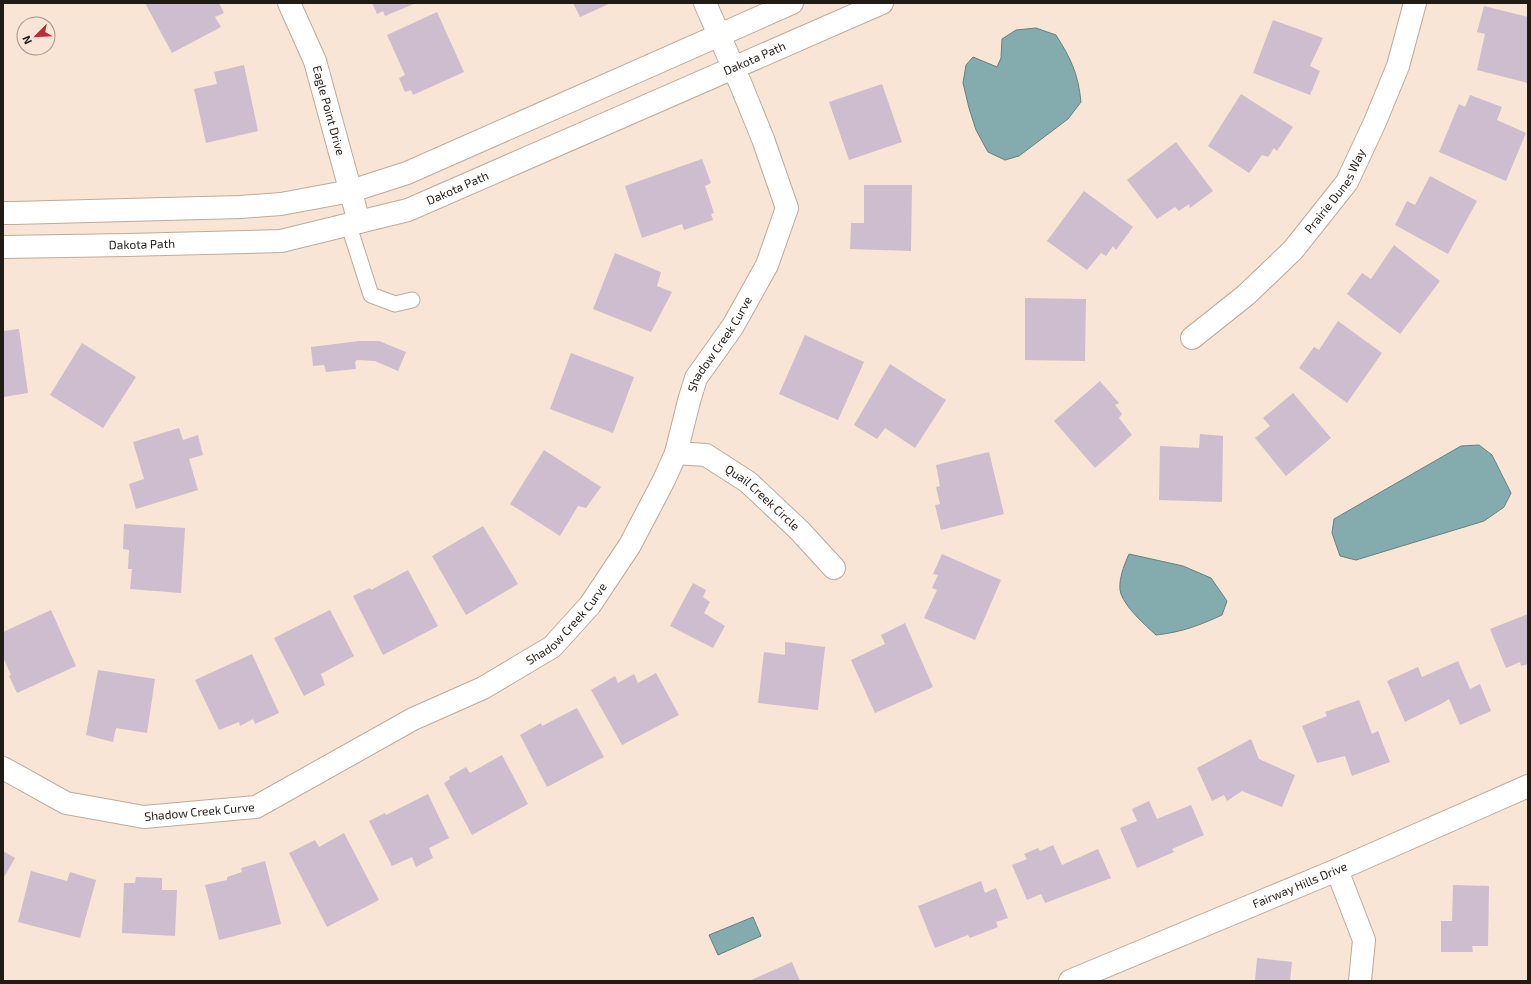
<svg xmlns="http://www.w3.org/2000/svg" width="1531" height="984" viewBox="0 0 1531 984" font-family="'Exo 2',sans-serif">
<style>
.water{fill:#84acae;stroke:#668080}
.building{fill:#cdbdce}
.lines{fill:none;stroke-linecap:round;stroke-linejoin:round}
.service-casing{stroke:#bdab9b;stroke-width:17}
.minor-casing{stroke:#bdab9b;stroke-width:24}
.service{stroke:#fff;stroke-width:15}
.minor{stroke:#fff;stroke-width:22}
.labels{text-anchor:middle;stroke-width:3;stroke-linejoin:round;paint-order:stroke}
.street-label{font-size:12px;fill:#211b15;stroke:#f8e5d5}
</style>
<rect width="100%" height="100%" fill="#f8e5d5"/>
<path class="water" d="M1036,28L1056,35C1071,59 1078,73 1081,102L1068,119L1019,156L1005,160L988,152L976,130L969,108L963,83L966,65L973,57L997,67L1001,58L1002,39L1016,30Z
M1479,445L1492,455L1511,493L1504,507L1484,521L1356,560L1340,556L1332,533L1334,519L1461,446Z
M1129,554L1183,566L1211,578L1227,601L1222,615C1198,626 1182,632 1156,635C1145,625 1126,608 1121,594C1117,583 1124,565 1129,554Z
M753,917L761,936L718,955L709,935Z"/>
<path class="building" d="M145,3H219L224,13L215,17L221,27L172,53Z
M372,3H416L385,16L383,11L377,14Z
M573,3H611L580,17Z
M1484,6L1528,17V83L1477,70L1485,34L1477,32Z
M437,12L464,72L413,95L411,90L405,92L399,78L405,75L387,35Z
M1273,20L1323,38L1310,66L1320,71L1310,95L1253,73Z
M244,65L258,131L206,143L194,89L217,84L214,72Z
M882,84L902,142L849,160L829,102Z
M1241,94L1293,127L1277,151L1274,148L1268,157L1262,155L1249,173L1208,146Z
M1470,95L1502,107L1497,120L1526,133L1506,181L1439,152L1459,104L1465,107Z
M1176,142L1213,191L1190,208L1189,204L1179,211L1175,207L1157,219L1127,180Z
M702,159L711,183L705,186L714,213L711,214L713,220L684,230L682,224L642,238L625,186Z
M1430,176L1477,201L1448,254L1395,225L1407,201L1415,205Z
M864,185H912L911,251L850,249L851,223H864Z
M1084,191L1133,227L1116,250L1113,246L1106,256L1101,253L1087,270L1047,241Z
M1394,245L1440,281L1400,334L1347,294L1362,273L1371,279Z
M615,253L661,272L657,286L672,292L651,332L593,309Z
M1025,298L1086,299L1085,361L1025,360Z
M1338,321L1382,353L1347,403L1299,368L1314,347L1319,350Z
M19,329L28,393L3,397V331Z
M805,335L864,362L838,420L779,394Z
M359,341H379L406,352L398,371L375,361L357,360L355,362L356,369L326,372L324,365L313,366L311,347Z
M82,343L136,377L103,428L50,395Z
M571,353L634,377L613,433L550,409Z
M890,364L946,400L915,448L885,428L877,439L854,425Z
M1100,381L1119,403L1115,405L1122,414L1119,418L1132,435L1095,468L1054,421Z
M1293,393L1331,438L1286,476L1255,438L1270,426L1263,418Z
M179,428L183,440L198,435L203,455L189,459L198,490L136,509L129,484L144,479L133,442Z
M1200,434L1223,436L1222,502L1159,500L1160,446L1199,448Z
M544,450L601,487L586,508L578,506L560,536L510,504Z
M989,452L1004,514L941,530L935,505L940,504L936,487L940,486L936,465Z
M124,524L185,528L181,593L130,589L132,569H128L129,550L123,549Z
M483,526L518,584L466,615L432,556Z
M942,554L1001,580L975,640L924,618L937,590L932,588L938,575L933,574Z
M408,570L438,626L383,655L353,596L370,588L371,590Z
M693,583L706,590L703,597L710,602L704,613L725,626L713,648L670,626Z
M51,610L76,666L17,693L9,676L11,675L3,657V632Z
M330,610L354,656L321,674L325,685L304,696L274,638Z
M1528,614V664L1521,666L1520,662L1506,668L1490,629Z
M905,623L933,687L875,713L851,660L885,644L881,635Z
M785,642L825,647L818,710L758,703L764,652L785,655Z
M252,654L279,713L255,724L253,719L240,726L239,722L219,730L195,680Z
M1458,661L1470,689L1480,684L1491,711L1460,725L1449,699L1441,704L1405,722L1387,681L1418,667L1422,677Z
M98,670L155,679L147,733L116,728L113,742L86,735Z
M656,673L679,715L622,745L591,690L615,676L618,683L634,674L638,683Z
M1359,700L1372,734L1378,731L1390,762L1352,776L1345,756L1317,763L1302,726L1327,716L1325,712Z
M577,708L604,757L547,787L520,735L541,723L542,726Z
M1251,739L1259,759L1295,775L1282,807L1242,791L1227,801L1224,795L1212,801L1197,768Z
M502,755L528,804L472,835L444,783L450,779L449,777L466,767L470,773Z
M428,794L449,838L429,848L433,858L416,867L412,857L392,866L369,821L385,813L386,815Z
M1149,801L1157,819L1191,805L1204,835L1172,849L1174,852L1137,868L1120,828L1137,821L1132,809Z
M344,833L379,900L327,927L289,853L315,840L319,847Z
M1053,845L1062,865L1098,849L1111,878L1045,903L1041,894L1027,900L1012,865L1027,859L1024,854L1038,848L1040,851Z
M3,851L15,858L3,879Z
M265,861L281,924L219,940L205,885L227,880V877L242,872L241,868Z
M31,871L67,881L70,872L96,880L80,938L18,922Z
M136,877L162,878V890H177L175,936L122,933L124,883H135Z
M981,881L985,893L996,888L1008,918L996,922L998,927L970,938L968,935L935,948L918,906Z
M1453,885L1489,886L1488,946H1472L1473,952H1441V921H1452Z
M1257,958L1292,962L1290,981H1255Z
M792,962L800,981H749Z"/>
<g class="lines">
<defs>
<path id="service" d="M348,223L371,295L395,304L412,300"/>
<g id="minor">
<path id="s1" d="M289,3L315,61L359,222"/>
<path d="M3,213H14L240,207L281,204L351,191L407,173L792,3"/>
<path id="s2" d="M3,247L127,245L281,241L408,210L882,3"/>
<path id="s3" d="M1192,338L1246,295L1293,250L1347,182L1375,122L1398,66L1415,3"/>
<path id="s4" d="M676,453L706,455L748,482L799,530L834,568"/>
<path id="s5" d="M3,768L66,803L144,817L256,807L413,719L483,688L552,647L590,605L630,545L664,480L676,453L689,401L696,378L733,326L767,265L787,208L763,139L741,85L705,3"/>
<path d="M1337,870L1364,940L1360,981"/>
<path id="s6" d="M1070,981L1337,870L1528,786"/>
</g>
</defs>
<use href="#service" class="service-casing"/>
<use href="#minor" class="minor-casing"/>
<use href="#service" class="service"/>
<use href="#minor" class="minor"/>
</g>
<g class="labels">
<g class="street-label">
<text dy="4" stroke="none"><textPath href="#s2" startOffset="787">Dakota Path</textPath></text>
<text dy="4" stroke="none"><textPath href="#s1" startOffset="115">Eagle Point Drive</textPath></text>
<text dy="4" stroke="none"><textPath href="#s2" startOffset="463">Dakota Path</textPath></text>
<text dy="4" stroke="none"><textPath href="#s3" startOffset="207">Prairie Dunes Way</textPath></text>
<text dy="4" stroke="none"><textPath href="#s2" startOffset="139">Dakota Path</textPath></text>
<text dy="4" stroke="none"><textPath href="#s5" startOffset="951">Shadow Creek Curve</textPath></text>
<text dy="4" stroke="none"><textPath href="#s4" startOffset="101">Quail Creek Circle</textPath></text>
<text dy="4" stroke="none"><textPath href="#s5" startOffset="627">Shadow Creek Curve</textPath></text>
<text dy="4" stroke="none"><textPath href="#s5" startOffset="207">Shadow Creek Curve</textPath></text>
<text dy="4" stroke="none"><textPath href="#s6" startOffset="249">Fairway Hills Drive</textPath></text>
</g>
</g>
<rect width="1531" height="984" fill="none" stroke="#211b15" stroke-width="8"/>
<g transform="translate(36 36) rotate(246)"><circle r="19" fill="#f8e5d5" stroke="#a29488"/>
<path d="M0-3L7 15L0 10L-7 15Z" fill="#bc2b38"/>
<text y="-6" font-size="11" font-weight="bold" text-anchor="middle" fill="#211b15">N</text>
</g>
</svg>
